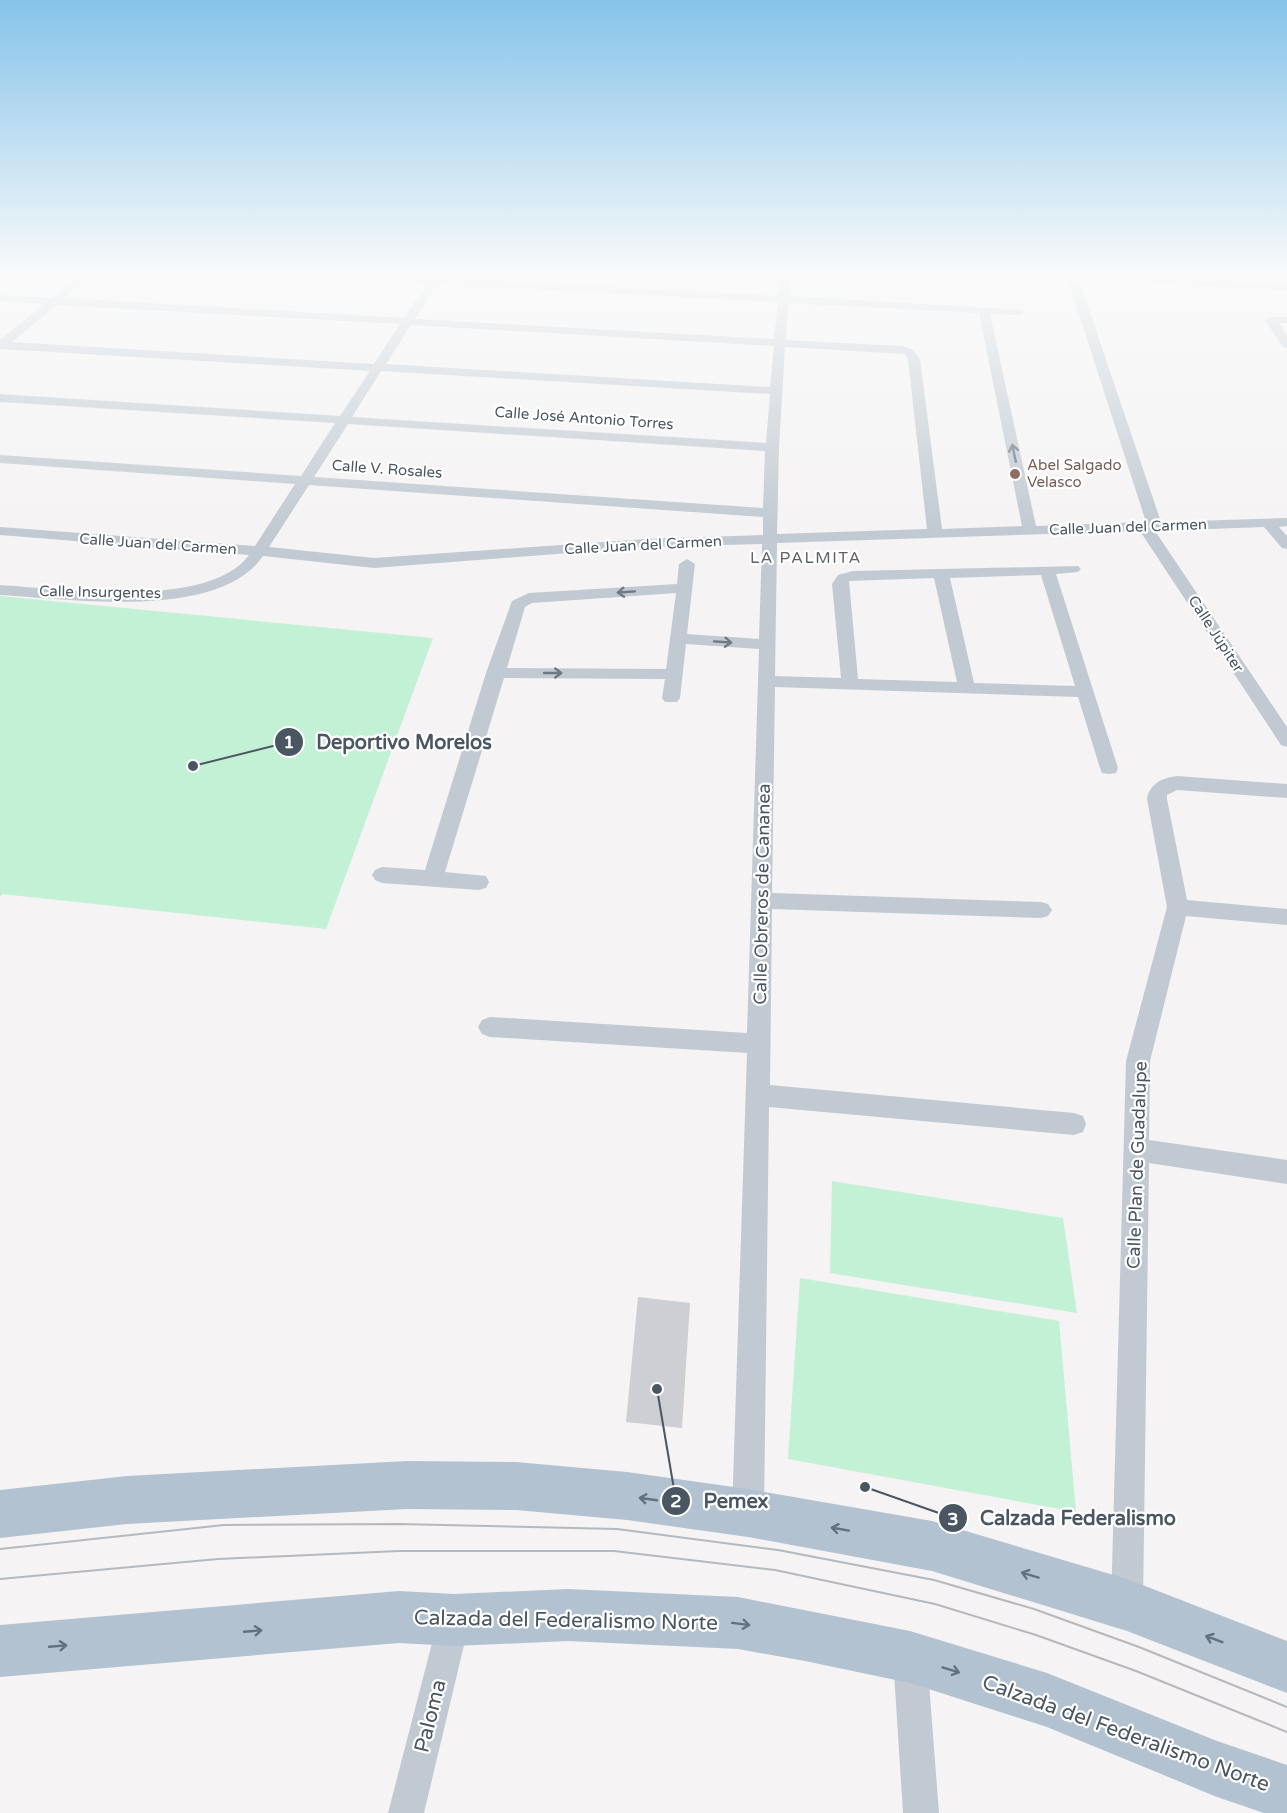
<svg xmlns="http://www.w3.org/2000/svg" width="1287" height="1813" viewBox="0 0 1287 1813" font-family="'Varela Round',sans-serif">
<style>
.green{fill:#c3f1d5}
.building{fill:#cdcfd5}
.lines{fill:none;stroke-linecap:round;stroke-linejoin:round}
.street{fill:#c1cad2;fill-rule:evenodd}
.primary{fill:#b3c2d1;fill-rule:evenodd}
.tram{stroke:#b5b8bd;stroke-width:2}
.oneway{stroke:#6e7983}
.oneway2{stroke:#64717d}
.education-dot{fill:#8d6e63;stroke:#fff;stroke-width:2}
.labels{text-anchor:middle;stroke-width:4.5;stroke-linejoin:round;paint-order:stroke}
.far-street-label{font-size:15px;fill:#4a5661;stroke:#fff}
.far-education-label{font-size:15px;fill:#785e54;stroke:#fff;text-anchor:start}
.far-neighbourhood-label{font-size:16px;letter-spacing:1.5px;fill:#5f6368;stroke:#fff}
.street-label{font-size:18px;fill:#4a5661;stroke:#fff}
.near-street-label{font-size:21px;fill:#4a5661;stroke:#fff}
.leader{fill:none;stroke:#4a5661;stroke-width:2}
.callout-dot{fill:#4a5661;stroke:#fff;stroke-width:2}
.mark-label{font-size:18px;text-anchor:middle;font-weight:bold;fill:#fff}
.callout-label{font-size:20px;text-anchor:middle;font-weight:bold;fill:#4a5661;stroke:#fff;stroke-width:4.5;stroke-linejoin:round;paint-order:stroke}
</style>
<rect width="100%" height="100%" fill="#f5f3f3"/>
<path class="green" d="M0,596L433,638L326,929L2,894L0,897Z
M832,1181L1063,1218L1077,1313L830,1273Z
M800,1278L1059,1321L1076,1512L788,1459Z"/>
<path class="building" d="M638,1297L690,1303L682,1428L626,1422Z"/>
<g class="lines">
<path class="street" d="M79,276H90L64,298L404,318L427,284L342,279L337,276L431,278L442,276L441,278L778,296L780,276H790L789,296L1023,310V314L1019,315L990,314L1036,526L1146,522L1068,280L1054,279L1049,276H1112L1287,284V290L1079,280L1161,522L1287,518V526L1279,527L1287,536V549L1282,548L1264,527L1155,531L1287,727V747L1281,745L1140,531L777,543L775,676L841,678L832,584L838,575L853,571L1078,566L1081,569L1078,572L1056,574L1118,768L1116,773L1109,774L1102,773L1100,768L1078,697L775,687L772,893L1041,902L1048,904L1052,910L1048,916L1041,918L772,909L770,1085L1074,1113L1083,1116L1086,1124L1083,1132L1074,1135L769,1107L764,1513L759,1524L748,1529L737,1524L732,1513L747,1053L490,1037L482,1034L478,1027L482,1020L490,1017L747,1033L759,649L686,644L680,698L677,702H665L662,698L665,679L504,678L445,872L486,876L489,882L486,888L479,890L382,883L375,880L372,875L375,870L382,867L425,870L486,673L512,601L529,593L677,584L679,564L687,559L695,564L687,634L759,639L762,544L646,547L374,568L263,556C219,621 69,599 0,595V585C61,589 209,610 249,555L0,535V527L255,546L295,484L0,463V455L301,476L335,423L0,402V394L340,416L370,371L0,349V340L44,304L0,301V295L52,298ZM437,284L778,302L774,339L415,319ZM788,303L979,313L1022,526L942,529L920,359L913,350L903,346L786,340ZM57,305L400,324L374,364L12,342ZM411,325L774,346L770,387L386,364ZM785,347L905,354L908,359L927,529L777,534L779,447ZM381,371L770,394L766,443L352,417ZM348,424L765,451L763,508L314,477ZM309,485L763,517V535L646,539L374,558L269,547ZM1041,575L1075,686L974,683L950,578ZM934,578L957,682L858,679L849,581ZM676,593L666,669L507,668L525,607L532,603Z
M1271,317H1287V323H1279L1287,336V348L1283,347L1265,320Z
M1177,776L1287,784V798L1177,790L1167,795V799L1187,900L1287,909V925L1186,916L1150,1061L1149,1140L1287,1160V1184L1149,1163L1143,1605L1139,1617L1127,1621L1115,1617L1111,1605L1126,1061L1167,907L1147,799C1150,783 1162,778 1177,776Z
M454,1604L466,1608L470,1620L424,1813H388L438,1620L442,1608Z
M910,1640L922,1645L927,1657L939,1813H903L893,1657L898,1645Z"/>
<path class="primary" d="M407,1461L516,1462L627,1472L748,1489L932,1521L1127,1579L1287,1641V1693L1127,1631L932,1571L748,1537L627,1520L516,1510L407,1509L127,1524L0,1538V1490L127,1476Z
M568,1589L738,1597L910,1631L1047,1673L1217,1741L1287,1765V1813H1264L1217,1797L1047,1727L910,1683L805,1661L738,1649L568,1641L454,1646L399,1643L0,1677V1625L399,1591L454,1594Z"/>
<path class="tram" d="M0,1549L224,1525L399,1524L617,1529L778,1550L934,1580L1034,1609L1139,1647L1287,1707
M0,1579L218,1559L399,1551H614L775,1570L935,1604L1036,1635L1136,1671L1287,1732"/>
</g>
<defs><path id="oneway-shaft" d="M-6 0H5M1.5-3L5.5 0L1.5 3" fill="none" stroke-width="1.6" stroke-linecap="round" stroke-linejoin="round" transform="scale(1.5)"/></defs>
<g class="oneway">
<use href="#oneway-shaft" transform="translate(1014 453) rotate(-102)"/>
<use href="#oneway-shaft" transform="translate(626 592) rotate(176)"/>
<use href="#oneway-shaft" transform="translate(723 642) rotate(4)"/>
<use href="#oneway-shaft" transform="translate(553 673)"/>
</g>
<g class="oneway2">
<use href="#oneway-shaft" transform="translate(648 1499) rotate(-172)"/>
<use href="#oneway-shaft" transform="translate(840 1529) rotate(-170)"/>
<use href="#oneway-shaft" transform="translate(1030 1575) rotate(-163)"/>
<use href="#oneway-shaft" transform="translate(741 1624) rotate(7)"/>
<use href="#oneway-shaft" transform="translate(253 1631) rotate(-5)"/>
<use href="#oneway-shaft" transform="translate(1214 1639) rotate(-159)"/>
<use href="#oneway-shaft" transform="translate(58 1646) rotate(-5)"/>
<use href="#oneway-shaft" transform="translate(951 1670) rotate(17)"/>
</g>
<linearGradient id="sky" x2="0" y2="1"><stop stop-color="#85c3ea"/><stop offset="0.52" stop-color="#fafafa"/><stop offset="1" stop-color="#fafafa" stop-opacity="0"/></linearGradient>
<rect width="1287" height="529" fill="url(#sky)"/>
<circle class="education-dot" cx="1015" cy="474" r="6"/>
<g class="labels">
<g class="far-street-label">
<text transform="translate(584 418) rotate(4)" y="5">Calle José Antonio Torres</text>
<text transform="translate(387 469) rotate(4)" y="5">Calle V. Rosales</text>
<text transform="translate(1128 527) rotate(-2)" y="5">Calle Juan del Carmen</text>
<text transform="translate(158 544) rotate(4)" y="5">Calle Juan del Carmen</text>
<text transform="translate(643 545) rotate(-3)" y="5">Calle Juan del Carmen</text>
<text transform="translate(100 592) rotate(1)" y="5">Calle Insurgentes</text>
<text transform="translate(1216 634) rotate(57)" y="5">Calle Júpiter</text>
</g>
<g class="far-education-label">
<text x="1027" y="470">Abel Salgado<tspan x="1027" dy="17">Velasco</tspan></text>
</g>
<g class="far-neighbourhood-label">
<text x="806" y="563">LA PALMITA</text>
</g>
<g class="street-label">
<text transform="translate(762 894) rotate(-89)" y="6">Calle Obreros de Cananea</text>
<text transform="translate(1137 1165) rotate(-88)" y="6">Calle Plan de Guadalupe</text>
</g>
<g class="near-street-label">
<text transform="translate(566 1620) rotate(1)" y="7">Calzada del Federalismo Norte</text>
<text transform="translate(430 1716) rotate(-76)" y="7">Paloma</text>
<text transform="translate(1126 1733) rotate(20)" y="7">Calzada del Federalismo Norte</text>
</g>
</g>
<path class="leader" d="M193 766L289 742M657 1389L676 1501M865 1487L953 1518"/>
<g class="callout-dot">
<circle cx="193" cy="766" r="6"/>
<circle cx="657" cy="1389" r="6"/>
<circle cx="865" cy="1487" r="6"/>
<circle cx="289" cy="742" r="15"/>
<circle cx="676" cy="1501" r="15"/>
<circle cx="953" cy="1518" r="15"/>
</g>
<g class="mark-label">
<text x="289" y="748">1</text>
<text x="676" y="1507">2</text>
<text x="953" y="1525">3</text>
</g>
<g class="callout-label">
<text x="404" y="749">Deportivo Morelos</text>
<text x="736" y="1508">Pemex</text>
<text x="1078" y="1525">Calzada Federalismo</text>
</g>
</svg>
